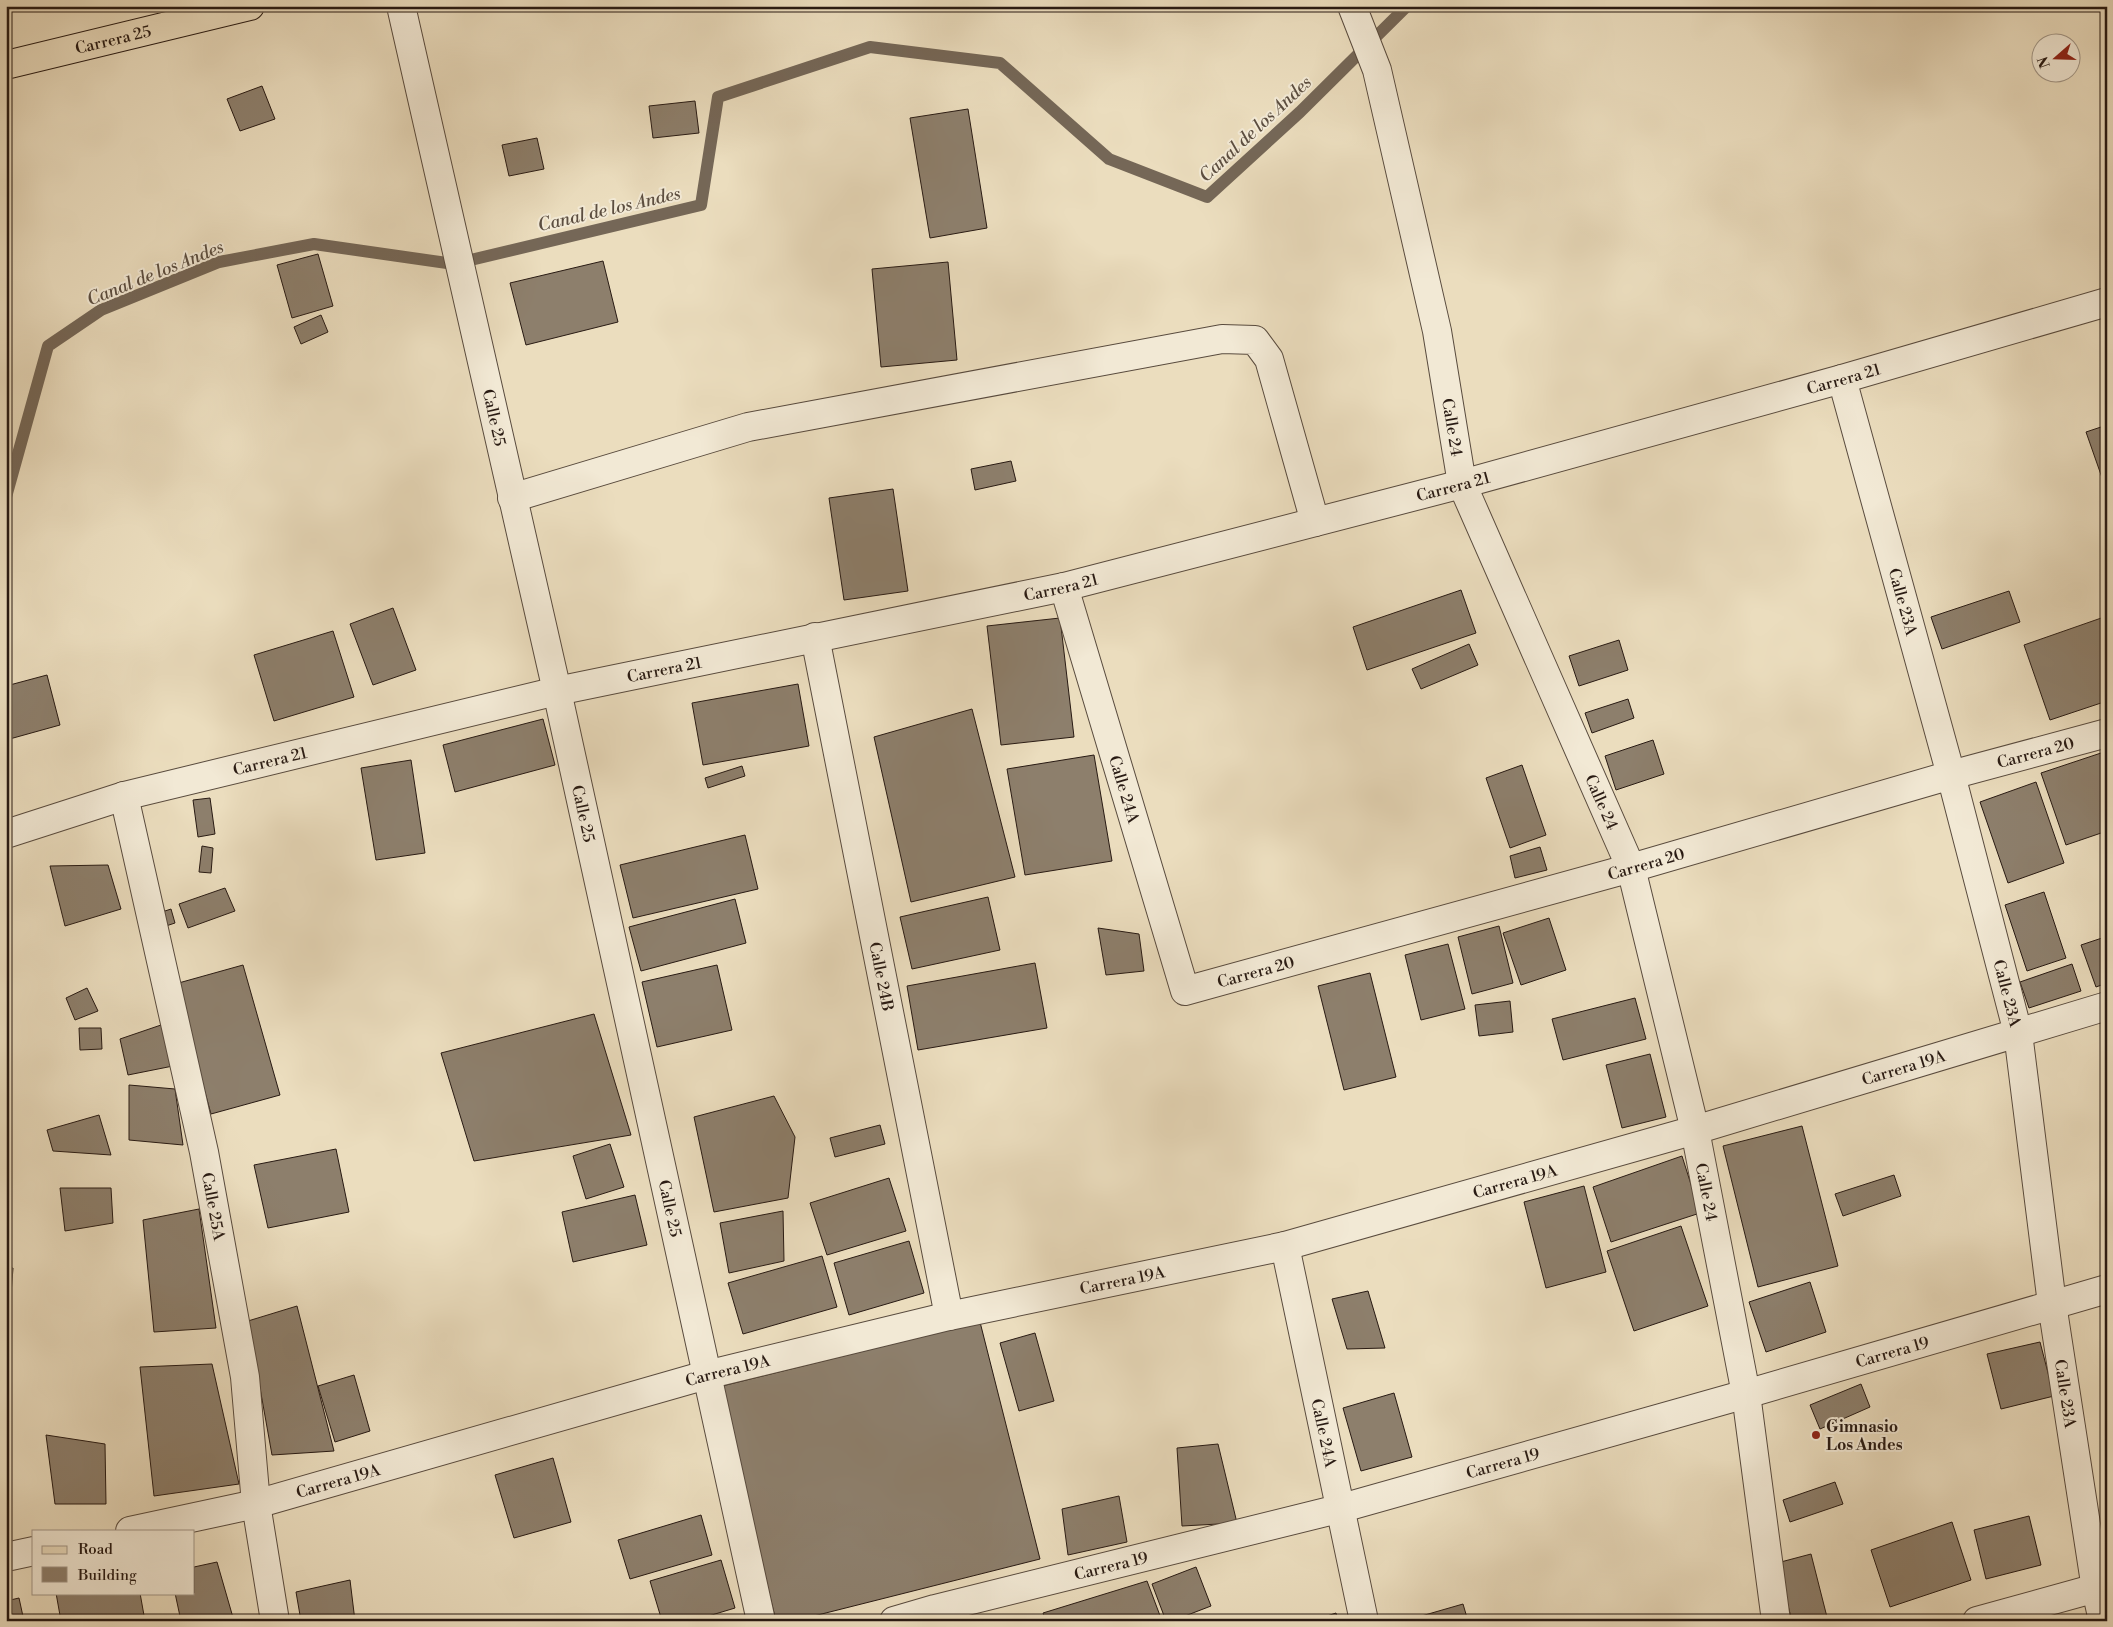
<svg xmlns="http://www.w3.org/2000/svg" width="2113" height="1627" viewBox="0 0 2113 1627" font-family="'Libre Bodoni',serif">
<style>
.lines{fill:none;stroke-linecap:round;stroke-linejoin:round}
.stream{stroke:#756757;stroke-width:12}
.building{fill:#8d7f6c;stroke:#281a13}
.street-casing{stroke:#594b3e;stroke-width:30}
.primary-casing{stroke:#281a13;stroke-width:30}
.street{stroke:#f2e9d5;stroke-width:28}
.primary{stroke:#ebddbe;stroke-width:28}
.poi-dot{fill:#8f2418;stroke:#f2e9d5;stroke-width:2}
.labels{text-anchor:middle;stroke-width:4;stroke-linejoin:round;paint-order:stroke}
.street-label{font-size:16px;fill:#281a13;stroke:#f2e9d5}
.poi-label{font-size:16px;font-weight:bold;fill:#281a13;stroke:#f2e9d5;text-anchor:start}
.water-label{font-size:18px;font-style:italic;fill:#5c4e40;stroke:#f2e9d5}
</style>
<rect width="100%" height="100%" fill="#ebddbe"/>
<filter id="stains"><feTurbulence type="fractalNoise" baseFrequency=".004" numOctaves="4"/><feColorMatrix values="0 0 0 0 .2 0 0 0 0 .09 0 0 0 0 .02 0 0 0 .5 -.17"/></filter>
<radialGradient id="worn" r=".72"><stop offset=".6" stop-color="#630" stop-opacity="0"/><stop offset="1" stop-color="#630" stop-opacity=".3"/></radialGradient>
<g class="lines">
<path class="stream" d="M6,497L48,346L101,310L219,262L314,244L454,264L701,205L718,97L870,47L1000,63L1109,159L1207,197L1300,112L1407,6"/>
</g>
<path class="building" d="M262,86L275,119L240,131L227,99Z
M695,101L699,133L653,138L649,106Z
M968,109L987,228L930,238L910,118Z
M537,138L544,169L509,176L502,145Z
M318,254L333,306L292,318L277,265Z
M603,261L618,322L526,345L510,283Z
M948,262L957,360L881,367L872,269Z
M321,315L328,332L301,344L294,327Z
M2107,425V492L2086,432Z
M1011,461L1016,481L975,490L971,469Z
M893,489L908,591L844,600L829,498Z
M1461,590L1476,633L1367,670L1353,627Z
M2009,591L2020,622L1942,649L1931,617Z
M393,608L416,670L373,685L350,624Z
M2107,616V701L2050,720L2024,645Z
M1060,618L1074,737L1001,745L987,626Z
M333,631L354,697L274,721L254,655Z
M1619,640L1628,670L1579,686L1569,656Z
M1469,644L1478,665L1421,689L1412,669Z
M47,675L60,725L6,740V686Z
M798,684L809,746L703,765L692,703Z
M1628,699L1634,718L1592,733L1585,713Z
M972,709L1015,877L911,902L874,737Z
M543,719L555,765L455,792L443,745Z
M1653,740L1664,774L1616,790L1605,756Z
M2107,751V831L2066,845L2041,773Z
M1094,755L1112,861L1025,875L1007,769Z
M411,760L425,853L376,860L361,768Z
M1522,765L1546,835L1510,848L1486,778Z
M742,766L745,776L708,788L705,778Z
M2036,782L2064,863L2008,883L1980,802Z
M210,798L215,834L198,837L193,800Z
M745,835L758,889L633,918L620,865Z
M202,846L213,848L211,873L199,872Z
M1540,847L1547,870L1515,878L1510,856Z
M108,865L121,909L65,926L50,866Z
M225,888L235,911L188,928L179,904Z
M2044,892L2066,958L2027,971L2005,905Z
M988,897L1000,950L912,969L900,917Z
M735,899L746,943L641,971L629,927Z
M171,909L175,923L163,927L159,913Z
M1549,918L1566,970L1521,985L1503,933Z
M1499,926L1513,983L1472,994L1458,937Z
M1098,928L1139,934L1144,971L1106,975Z
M2102,938L2107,952V983L2096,987L2081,945Z
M1448,944L1465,1009L1421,1020L1405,955Z
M1035,963L1047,1028L918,1050L907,986Z
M2072,964L2081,991L2029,1008L2020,982Z
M243,965L280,1095L211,1114L175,984Z
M717,965L732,1030L657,1047L642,982Z
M1370,973L1396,1077L1344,1090L1318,986Z
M87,988L98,1011L75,1020L66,998Z
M1635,998L1646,1039L1563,1060L1552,1019Z
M1510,1001L1513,1032L1479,1036L1475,1005Z
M594,1014L631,1135L474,1161L441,1053Z
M161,1025L173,1066L128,1075L120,1039Z
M79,1028H101L102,1049L80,1050Z
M1650,1054L1666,1117L1622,1128L1606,1065Z
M129,1085L175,1089L183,1145L129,1140Z
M774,1096L795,1137L788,1198L714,1212L694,1117Z
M99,1115L111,1155L53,1151L47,1130Z
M880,1125L885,1144L835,1157L830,1138Z
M1802,1126L1838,1266L1758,1287L1723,1146Z
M610,1144L624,1187L586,1199L573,1156Z
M336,1149L349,1212L268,1228L254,1165Z
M1682,1156L1700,1213L1611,1242L1593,1187Z
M1894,1175L1901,1196L1843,1216L1835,1194Z
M889,1178L906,1231L827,1255L810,1203Z
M1584,1186L1606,1272L1546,1288L1524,1202Z
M60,1188H111L113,1223L65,1231Z
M635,1195L647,1245L573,1262L562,1212Z
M199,1209L216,1328L154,1332L143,1220Z
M783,1211L784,1261L729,1273L720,1223Z
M1681,1226L1708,1306L1634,1331L1607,1251Z
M909,1241L924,1293L849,1315L834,1263Z
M822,1256L837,1307L743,1334L728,1283Z
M6,1268H13L9,1320H6Z
M1810,1282L1826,1332L1766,1352L1749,1302Z
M1368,1291L1385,1348L1347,1349L1332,1299Z
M297,1306L334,1451L272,1455L248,1321Z
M980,1322L1040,1559L794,1621H776L718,1387Z
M1035,1333L1054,1401L1019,1411L1000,1343Z
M2040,1342L2054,1396L2001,1409L1987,1354Z
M212,1364L239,1484L154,1496L140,1367Z
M354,1375L370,1431L335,1442L318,1386Z
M1861,1384L1870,1407L1820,1429L1810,1405Z
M1394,1393L1412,1457L1361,1471L1343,1408Z
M2107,1423V1442L2102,1424Z
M46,1435L105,1444L106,1504H55Z
M1218,1444L1237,1523L1182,1526L1177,1448Z
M553,1458L571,1522L514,1538L495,1475Z
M1835,1482L1843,1504L1790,1522L1783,1500Z
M1119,1496L1127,1542L1068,1555L1062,1509Z
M701,1515L712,1555L630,1579L618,1540Z
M2029,1516L2041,1565L1986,1579L1974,1530Z
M1952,1522L1971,1580L1890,1607L1871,1550Z
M1811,1554L1828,1621H1792L1777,1563Z
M721,1560L735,1608L692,1621H662L650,1581Z
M217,1562L234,1621H181L175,1593H194V1567Z
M1196,1567L1211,1606L1172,1621H1166L1152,1584Z
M350,1580L355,1621H301L296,1592Z
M1147,1581L1162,1621H1046L1043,1613Z
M56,1593H140L145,1621H61Z
M19,1598L24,1621H6V1601Z
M1463,1604L1468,1621H1404Z
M1336,1613L1338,1621H1312Z"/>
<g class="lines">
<defs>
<g id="street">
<path id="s1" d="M401,6L557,691L761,1621"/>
<path id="s2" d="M1352,6L1377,70L1437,331L1462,484L1631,868L1695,1130L1746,1394L1776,1621"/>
<path id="s3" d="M1842,379L1951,775L2018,1033L2052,1304L2096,1589L2103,1621"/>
<path d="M512,498L748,427L1222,339L1255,340L1269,359L1315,522"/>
<path id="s4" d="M1064,587L1185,991L1631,868L1951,775L2107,733"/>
<path id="s5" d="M815,637L949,1316"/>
<path id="s6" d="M124,796L204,1152L245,1377L256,1504L275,1621"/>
<path id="s7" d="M6,834L124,796L557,691L1064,587L1462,484L1842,379L2107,302"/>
<path id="s8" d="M1285,1246L1364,1621"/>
<path id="s9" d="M130,1531L256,1504L706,1375L949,1316L1285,1246L1695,1130L2107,1006"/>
<path d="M6,1557L34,1551"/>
<path id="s10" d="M894,1621L935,1609L1342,1508L1746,1394L2107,1289"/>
<path d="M1977,1621L2107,1585"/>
</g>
<g id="primary">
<path id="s11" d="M6,65L250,6"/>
</g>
</defs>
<use href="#street" class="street-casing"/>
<use href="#primary" class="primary-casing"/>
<use href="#street" class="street"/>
<use href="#primary" class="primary"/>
</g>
<circle class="poi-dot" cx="1816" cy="1435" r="5"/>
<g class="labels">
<g class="street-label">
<text dy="6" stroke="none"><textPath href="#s11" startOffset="110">Carrera 25</textPath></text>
<text dy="6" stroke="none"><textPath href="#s7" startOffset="1894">Carrera 21</textPath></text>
<text dy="6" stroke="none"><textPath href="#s1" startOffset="422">Calle 25</textPath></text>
<text dy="6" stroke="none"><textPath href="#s2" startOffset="434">Calle 24</textPath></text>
<text dy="6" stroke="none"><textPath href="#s7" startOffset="1489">Carrera 21</textPath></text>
<text dy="6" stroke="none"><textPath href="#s7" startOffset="1084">Carrera 21</textPath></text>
<text dy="6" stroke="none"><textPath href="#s3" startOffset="231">Calle 23A</textPath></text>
<text dy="6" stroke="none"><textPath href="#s7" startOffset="679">Carrera 21</textPath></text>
<text dy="6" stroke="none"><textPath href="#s4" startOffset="1305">Carrera 20</textPath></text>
<text dy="6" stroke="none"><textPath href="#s7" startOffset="274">Carrera 21</textPath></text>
<text dy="6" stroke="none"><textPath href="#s4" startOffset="211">Calle 24A</textPath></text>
<text dy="6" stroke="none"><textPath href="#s2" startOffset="839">Calle 24</textPath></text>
<text dy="6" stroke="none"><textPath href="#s1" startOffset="828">Calle 25</textPath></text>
<text dy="6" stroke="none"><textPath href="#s4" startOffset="900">Carrera 20</textPath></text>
<text dy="6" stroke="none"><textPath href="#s4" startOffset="495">Carrera 20</textPath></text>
<text dy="6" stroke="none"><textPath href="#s5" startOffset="346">Calle 24B</textPath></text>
<text dy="6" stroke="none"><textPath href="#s3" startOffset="636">Calle 23A</textPath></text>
<text dy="6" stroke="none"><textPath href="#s9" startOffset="1834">Carrera 19A</textPath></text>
<text dy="6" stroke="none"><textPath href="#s9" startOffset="1429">Carrera 19A</textPath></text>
<text dy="6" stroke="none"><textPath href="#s2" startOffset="1244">Calle 24</textPath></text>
<text dy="6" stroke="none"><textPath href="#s6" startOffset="420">Calle 25A</textPath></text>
<text dy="6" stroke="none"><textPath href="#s1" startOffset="1232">Calle 25</textPath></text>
<text dy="6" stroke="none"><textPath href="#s9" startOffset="1024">Carrera 19A</textPath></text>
<text dy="6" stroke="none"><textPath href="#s10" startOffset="1034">Carrera 19</textPath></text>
<text dy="6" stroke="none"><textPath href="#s9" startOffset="619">Carrera 19A</textPath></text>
<text dy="6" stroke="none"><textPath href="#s3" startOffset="1041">Calle 23A</textPath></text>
<text dy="6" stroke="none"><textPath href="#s8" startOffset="191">Calle 24A</textPath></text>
<text dy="6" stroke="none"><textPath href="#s10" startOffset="629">Carrera 19</textPath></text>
<text dy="6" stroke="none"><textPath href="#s9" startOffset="214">Carrera 19A</textPath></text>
<text dy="6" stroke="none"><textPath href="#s10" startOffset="224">Carrera 19</textPath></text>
</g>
<g class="poi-label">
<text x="1826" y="1432">Gimnasio<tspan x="1826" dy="18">Los Andes</tspan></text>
</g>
<g class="water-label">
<text transform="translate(1255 129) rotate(-43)" y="6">Canal de los Andes</text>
<text transform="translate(609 209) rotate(-13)" y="6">Canal de los Andes</text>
<text transform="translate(155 273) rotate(-22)" y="6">Canal de los Andes</text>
</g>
</g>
<rect width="2113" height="1627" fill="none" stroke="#ebddbe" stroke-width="25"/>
<rect x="8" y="8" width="2098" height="1612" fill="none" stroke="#281a13" stroke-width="2.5"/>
<rect x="12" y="12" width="2088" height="1602" fill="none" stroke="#281a13"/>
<rect x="32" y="1530" width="162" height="65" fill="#f2e9d5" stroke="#a19687"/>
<rect x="42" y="1546" width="25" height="8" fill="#ebddbe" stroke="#a19687"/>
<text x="78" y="1554" font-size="15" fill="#281a13">Road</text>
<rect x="42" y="1567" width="25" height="15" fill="#8d7f6c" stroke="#a19687"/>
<text x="78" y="1580" font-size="15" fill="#281a13">Building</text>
<g transform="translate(2056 58) rotate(250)"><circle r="24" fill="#f2e9d5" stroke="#a19687"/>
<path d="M0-4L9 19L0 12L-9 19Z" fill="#8f2418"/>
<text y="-8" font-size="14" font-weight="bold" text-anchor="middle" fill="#281a13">N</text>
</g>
<rect width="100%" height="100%" filter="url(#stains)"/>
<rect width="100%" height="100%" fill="url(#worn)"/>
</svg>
